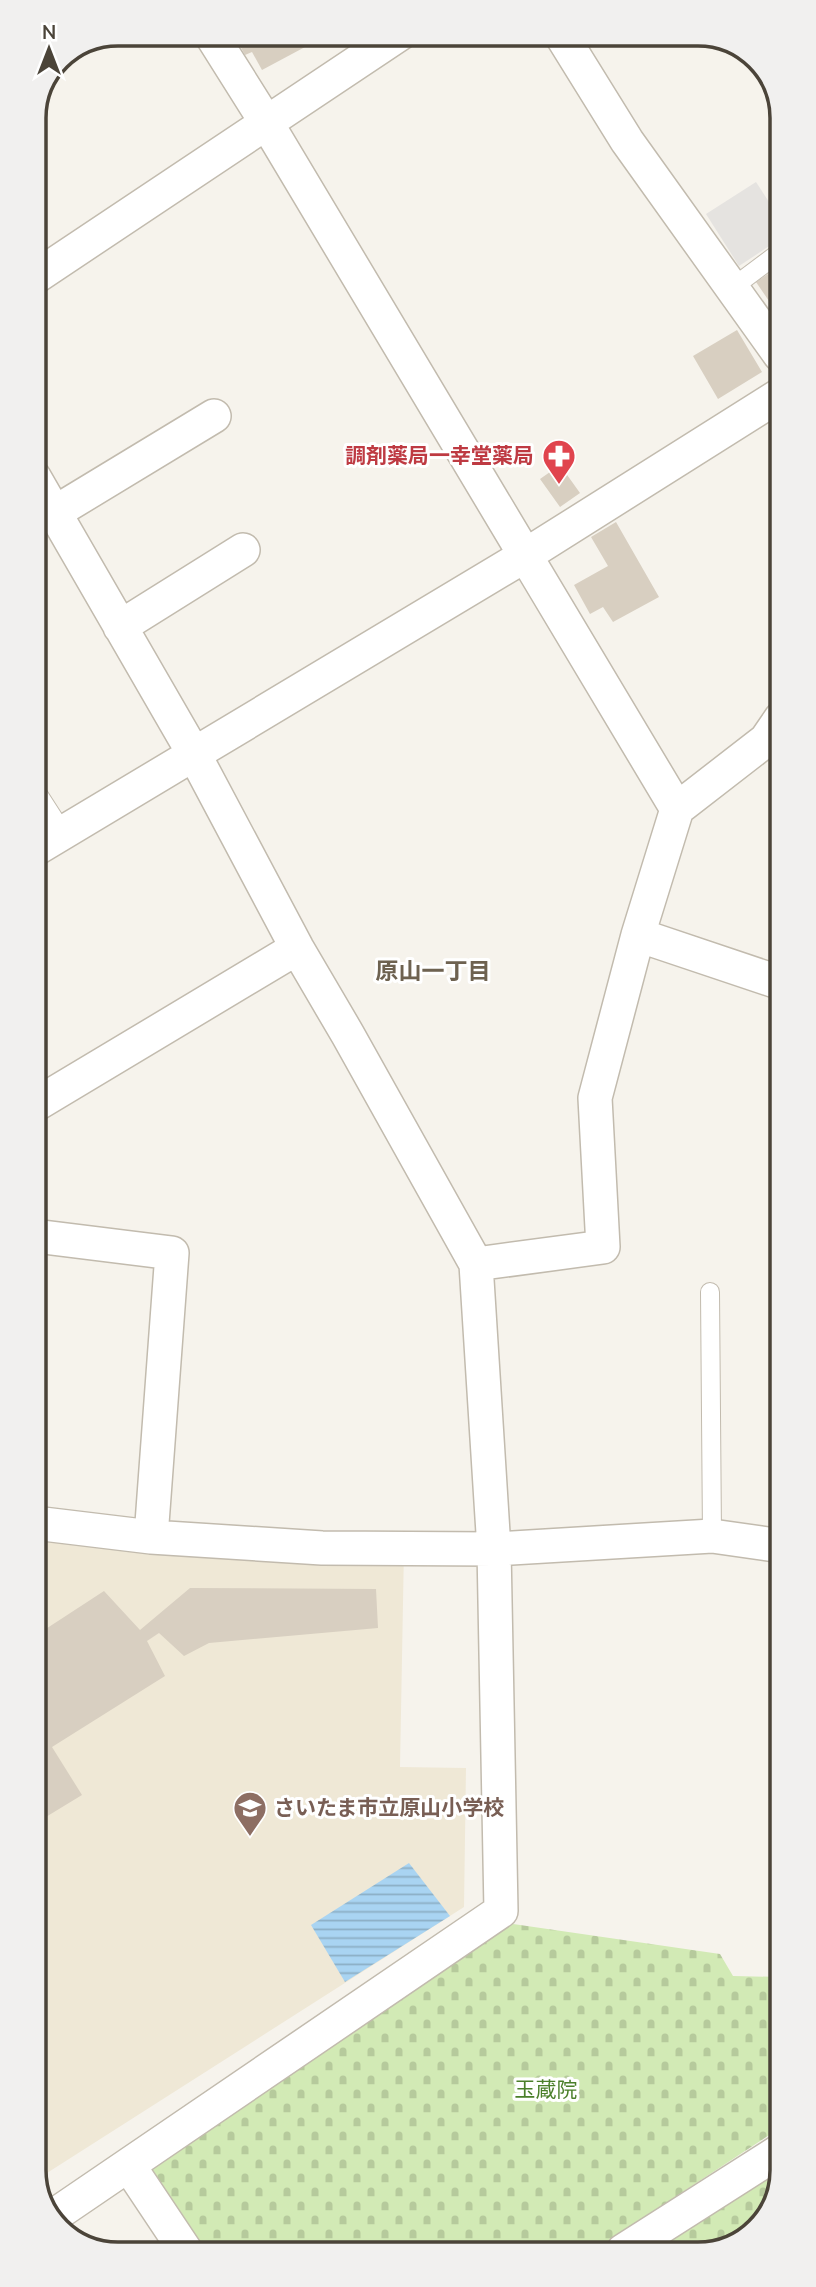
<svg xmlns="http://www.w3.org/2000/svg" width="816" height="2287" viewBox="0 0 816 2287" font-family="'Nunito Sans','Noto Sans JP',sans-serif">
<style>
.education{fill:#efe8d6}
.cemetery{fill:url(#cemetery-stones)}
.parking{fill:#e5e3e0}
.water{fill:url(#water-rules)}
.building{fill:#d8cfc1}
.lines{fill:none;stroke-linecap:round;stroke-linejoin:round}
.service-casing{stroke:#c2bbae;stroke-width:20}
.minor-casing{stroke:#c2bbae;stroke-width:36}
.service{stroke:#fff;stroke-width:18}
.minor{stroke:#fff;stroke-width:33}
.labels{text-anchor:middle;stroke-width:6;stroke-linejoin:round;paint-order:stroke}
.health-label{font-size:21px;font-weight:bold;fill:#be3a42;stroke:#fff;text-anchor:end}
.education-label{font-size:21px;font-weight:bold;fill:#785e54;stroke:#fff;text-anchor:start}
.park-label{font-size:21px;fill:#4a7f2a;stroke:#fff}
.neighbourhood-label{font-size:23px;font-weight:bold;fill:#6e6250;stroke:#fff}
.rim{fill:none;stroke:#4b4439;stroke-width:3.5}
</style>
<defs>
<pattern id="cemetery-stones" width="16" height="16" patternUnits="userSpaceOnUse" patternTransform="scale(1.75)"><rect width="16" height="16" fill="#d2eab5"/><path d="M2 7V4a2 2 0 0 1 4 0v3zM10 15v-3a2 2 0 0 1 4 0v3z" fill="#b6ca9c"/></pattern>
<pattern id="water-rules" width="6" height="5" patternUnits="userSpaceOnUse" patternTransform="scale(1.75)"><rect width="6" height="5" fill="#a9d4f2"/><path d="M0 2.5h6" fill="none" stroke="#8caec5"/></pattern>
</defs>
<rect width="100%" height="100%" fill="#f6f3ec"/>
<path class="education" d="M35,1515L404,1548L400,1767L466,1768L464,1907L36,2180Z"/>
<path class="cemetery" d="M506,1923L720,1954L733,1976L782,1977L783,2126L593,2251L201,2253L145,2170Z
M783,2158V2169L765,2220L720,2251H642Z"/>
<path class="parking" d="M756,182L780,219V239L739,266L706,214Z"/>
<path class="water" d="M409,1863L450,1916L345,1982L311,1925Z"/>
<path class="building" d="M233,33H297L305,47L262,70L252,52L245,55Z
M780,266V299L771,304L756,282Z
M737,330L762,372L718,399L693,356Z
M560,465L580,493L560,507L540,479Z
M616,522L659,597L613,622L603,607L590,614L574,585L608,566L591,537Z
M190,1588L376,1589L378,1628L209,1643L184,1656L159,1633L147,1641L165,1676L52,1747L82,1795L36,1823L35,1636L104,1591L140,1630Z"/>
<g class="lines">
<defs>
<path id="service" d="M732,288L780,252
M34,788L63,833
M710,1292L712,1536"/>
<path id="minor" d="M210,33L266,122L677,809L638,935L595,1098L603,1247L476,1264
M560,33L627,141L780,355
M34,278L401,33
M34,477L194,754L297,948L348,1035L476,1264L494,1549L501,1911L52,2217
M54,513L214,416
M120,627L243,550
M677,809L766,740L781,718
M34,850L526,555L780,395
M638,935L781,983
M35,1105L297,948
M35,1236L172,1253L151,1537
M35,1523L151,1537L322,1548L494,1549L712,1536L782,1546
M129,2166L187,2253
M623,2251L783,2149"/>
</defs>
<use href="#service" class="service-casing"/>
<use href="#minor" class="minor-casing"/>
<use href="#service" class="service"/>
<use href="#minor" class="minor"/>
</g>
<defs>
<symbol id="pharmacy-pin" viewBox="-11 -11 22 30"><path d="M0 17L-7.5 6A9.5 9.5 0 1 1 7.5 6Z" fill="#e0444e" stroke="#fff"/><path d="M-2-6h4v4h4v4h-4v4h-4v-4h-4v-4h4Z" fill="#fff"/></symbol>
<symbol id="school-pin" viewBox="-11 -11 22 30"><path d="M0 17L-7.5 6A9.5 9.5 0 1 1 7.5 6Z" fill="#8d6e63" stroke="#fff"/><path d="M0-5L7-2L0 1L-7-2ZM-4 1L0 2.5L4 1V4Q0 6-4 4Z" fill="#fff"/></symbol>
</defs>
<g fill-rule="evenodd">
<use href="#pharmacy-pin" x="540" y="437" width="38" height="52"/>
<use href="#school-pin" x="231" y="1789" width="38" height="52"/>
</g>
<g class="labels">
<g class="health-label">
<text x="534" y="463">調剤薬局一幸堂薬局</text>
</g>
<g class="education-label">
<text x="274" y="1815">さいたま市立原山小学校</text>
</g>
<g class="park-label">
<text x="546" y="2097">玉蔵院</text>
</g>
<g class="neighbourhood-label">
<text x="433" y="979">原山一丁目</text>
</g>
</g>
<path d="M0 0H816V2287H0ZM118 46H698A72 72 0 0 1 770 118V2170A72 72 0 0 1 698 2242H118A72 72 0 0 1 46 2170V118A72 72 0 0 1 118 46Z" fill="#f1f0ef" fill-rule="evenodd"/>
<path class="rim" d="M118 46H698A72 72 0 0 1 770 118V2170A72 72 0 0 1 698 2242H118A72 72 0 0 1 46 2170V118A72 72 0 0 1 118 46Z"/>
<g transform="translate(49 49)" stroke="#ffffff" stroke-width="5" paint-order="stroke">
<path d="M0-5L12 26L0 18L-12 26Z" fill="#4b4439"/>
<text y="-10" font-size="19" font-weight="bold" text-anchor="middle" fill="#4b4439">N</text>
</g>
</svg>
